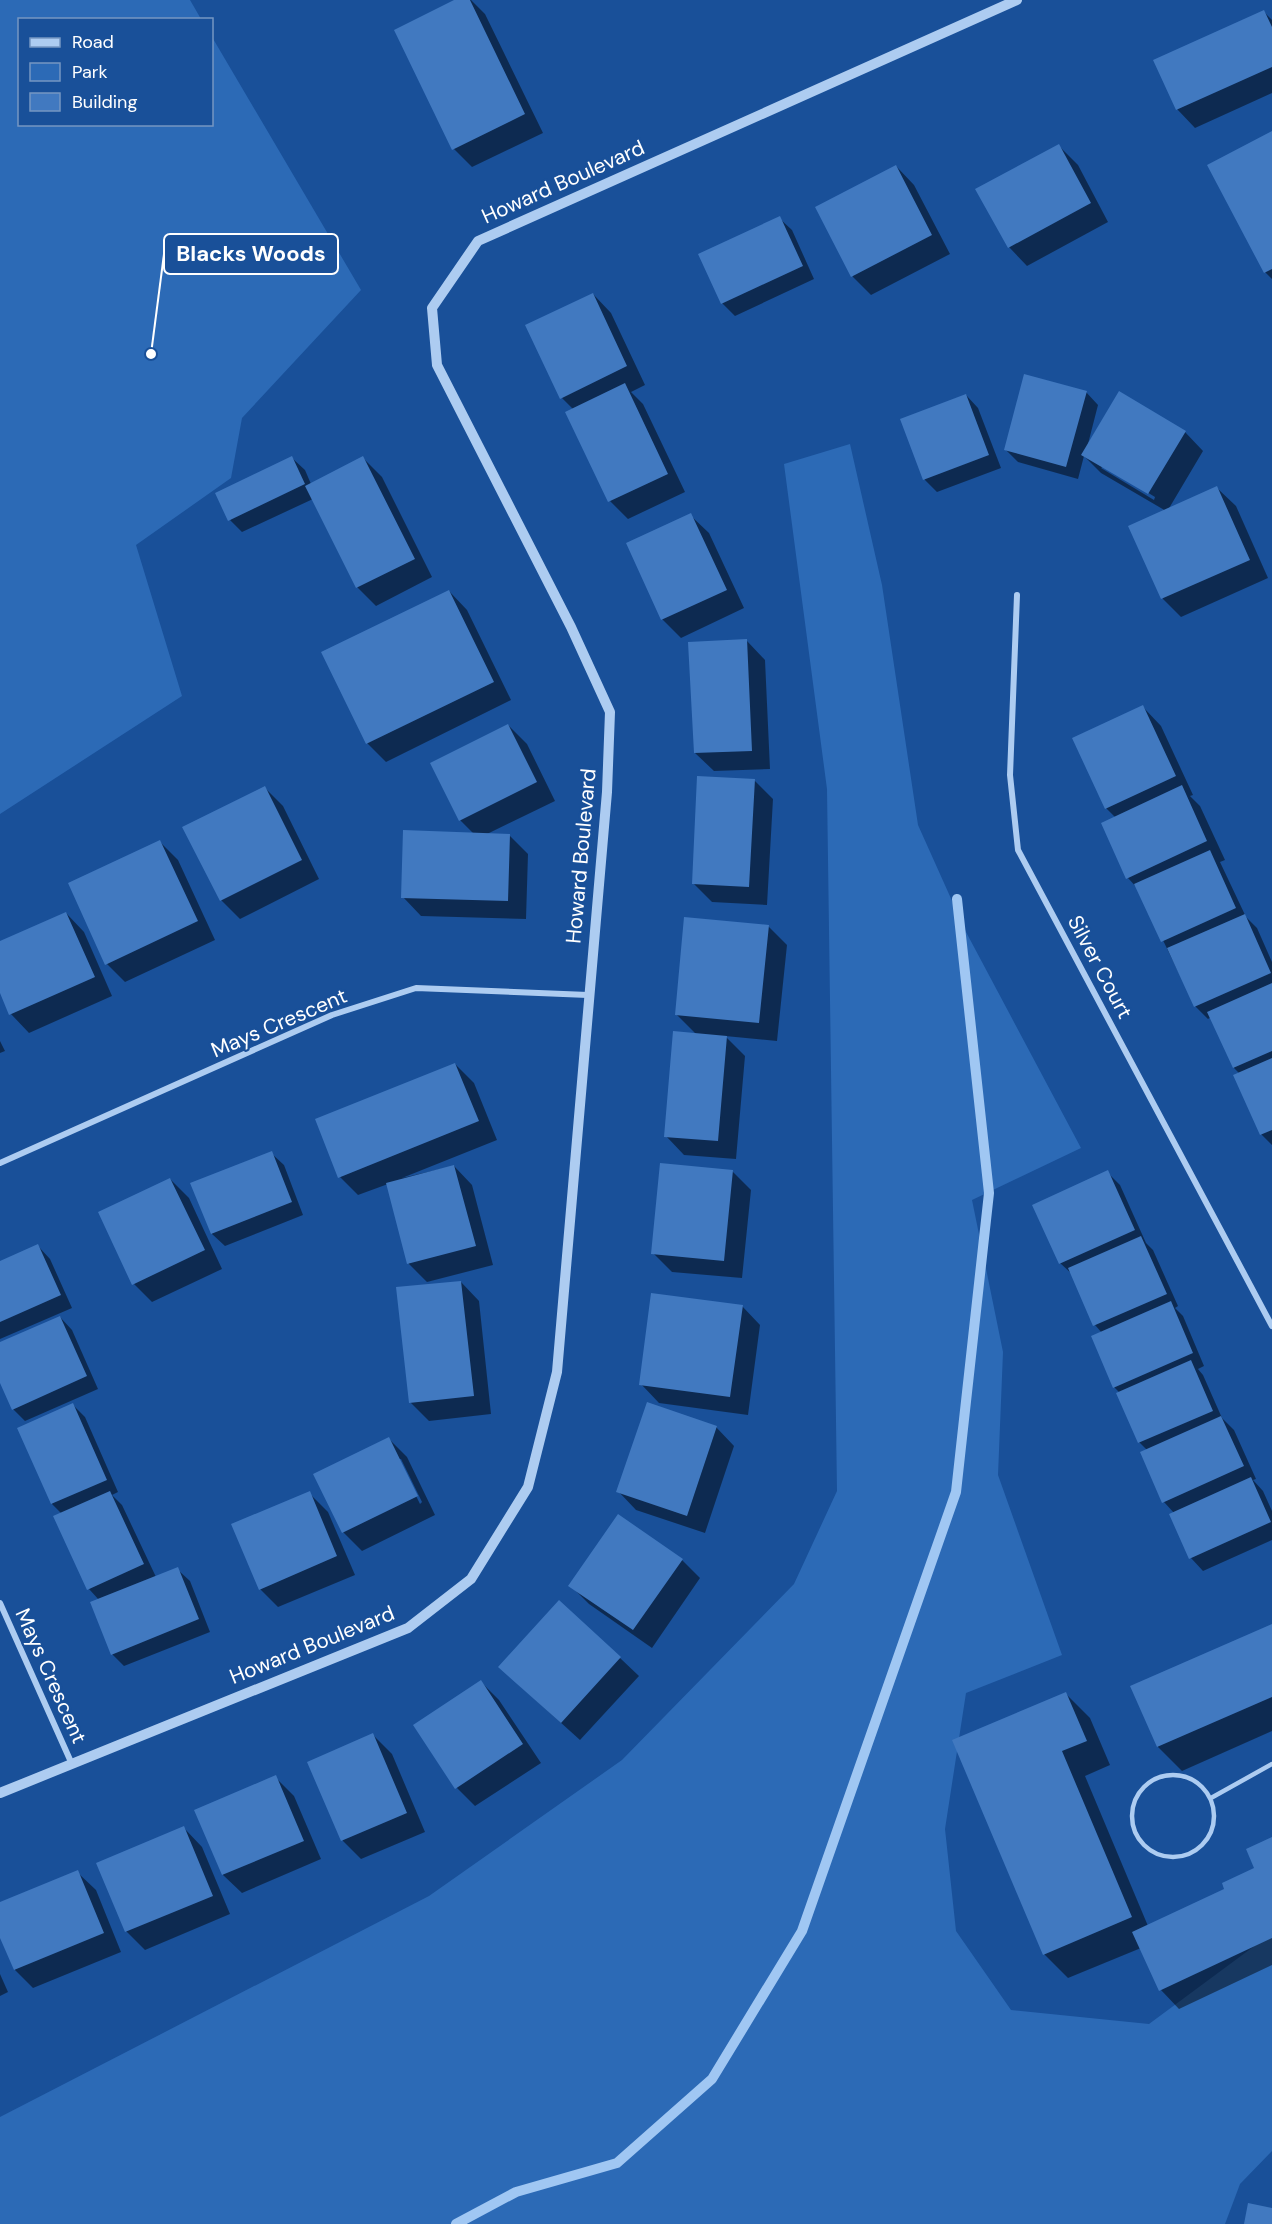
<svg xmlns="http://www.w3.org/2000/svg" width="1272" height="2224" viewBox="0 0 1272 2224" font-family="'DM Sans',sans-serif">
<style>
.green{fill:#2c6ab6}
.shadow{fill:#0007;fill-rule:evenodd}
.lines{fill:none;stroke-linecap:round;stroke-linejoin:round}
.stream{stroke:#a0c7f3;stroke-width:10}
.building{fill:#4179c0}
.service{stroke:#adccf1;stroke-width:4.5}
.minor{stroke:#adccf1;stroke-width:6}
.tertiary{stroke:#adccf1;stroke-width:10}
.labels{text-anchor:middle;stroke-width:4.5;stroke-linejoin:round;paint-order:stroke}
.street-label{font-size:21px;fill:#fff;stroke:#195099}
.leader{fill:none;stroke:#fff;stroke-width:2}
.callout-dot{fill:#fff;stroke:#195099;stroke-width:2}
.callout{fill:#195099;stroke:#fff;stroke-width:2}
.callout-label{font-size:22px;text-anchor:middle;font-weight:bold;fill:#fff}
</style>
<rect width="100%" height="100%" fill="#195099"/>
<path class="green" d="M0,0H190L201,19L20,20V124H212V37L361,290L242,418L231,478L136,545L182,696L0,814Z
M850,444L882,585L918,825L966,932L1081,1148L972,1200L1003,1352L998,1475L1062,1655L966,1693L945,1829L956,1931L1011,2010L1149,2024L1272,1933V2151L1240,2184L1225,2224H0V2117L429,1896L622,1760L794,1584L837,1491L827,789L784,464Z"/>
<path class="shadow" d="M458,0H471L485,14L543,133L472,167L454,149Z
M1264,12L1272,20V93L1195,128L1177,109Z
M1272,132V279L1265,272Z
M1059,146L1078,165L1108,222L1027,266L1009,247Z
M896,166L914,185L950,254L871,295L853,277L817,208Z
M779,218L792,230L814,279L735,316L722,303Z
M593,294L611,313L645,385L631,392L643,404L685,492L628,519L610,501L573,409L562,398Z
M1086,392L1098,405L1088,444L1185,432L1203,451L1168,510L1217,488L1236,506L1268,578L1181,617L1163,599L1130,527L1166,511L1101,473L1084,456L1078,479L1018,462L1006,450ZM1104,466L1155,497L1154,500L1101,468Z
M966,395L978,408L1001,468L937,492L925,480L902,420Z
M292,458L305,470L311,484L363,458L382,477L432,577L376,606L357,587L313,499L242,532L230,520Z
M690,515L709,533L744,608L681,638L662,619Z
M449,591L467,610L511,700L386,762L367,743L323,653Z
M747,641L765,660L770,769L714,771L695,753Z
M1143,707L1161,726L1193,795L1190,796L1200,806L1225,860L1220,862L1246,917L1257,928L1272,962V1145L1261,1134L1240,1074L1234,1068L1211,1017L1208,1019L1195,1006L1138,889L1128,878L1116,818L1106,808Z
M508,725L527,744L555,801L487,834L509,835L528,854L526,919L421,916L403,897L474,834L460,820Z
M754,780L773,799L767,905L712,902L693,883Z
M265,788L283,806L319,879L240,919L221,900Z
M160,842L178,860L215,940L125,982L107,964Z
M66,913L84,932L112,996L29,1033L11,1014L0,990V942Z
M768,926L787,945L777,1041L725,1036L745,1056L736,1159L684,1155L666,1136L697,1035L676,1014Z
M0,1041L5,1051L0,1053Z
M455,1064L474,1083L497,1140L402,1178L454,1166L472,1185L493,1265L427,1282L409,1264L388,1184L358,1195L340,1177Z
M271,1153L284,1165L303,1215L225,1246L212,1234L192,1184Z
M732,1171L751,1190L742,1278L672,1272L653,1253Z
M1107,1172L1120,1185L1146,1243L1153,1250L1178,1306L1175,1308L1183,1316L1204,1366L1198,1369L1203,1375L1222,1418L1234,1430L1256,1479L1253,1480L1263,1491L1272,1511V1540L1203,1571L1191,1558L1171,1514L1174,1513L1164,1502L1147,1450L1139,1442L1120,1393L1114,1387L1102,1333L1095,1325L1073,1275L1060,1263Z
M170,1179L189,1198L222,1269L152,1302L134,1284Z
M38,1246L50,1259L72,1308L0,1339V1263Z
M461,1282L479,1301L491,1414L429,1421L410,1402Z
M742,1306L760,1325L748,1415L659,1403L641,1384Z
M60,1317L72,1330L98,1389L25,1421L13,1409L0,1379V1344Z
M73,1405L85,1417L118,1492L112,1495L122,1505L156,1577L177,1569L190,1581L210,1632L124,1666L112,1654L99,1600L89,1589L62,1514L52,1504Z
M716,1427L734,1446L705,1533L636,1510L618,1491Z
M389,1439L407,1457L435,1515L362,1551L343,1532ZM398,1459H401L422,1502L420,1504Z
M309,1493L328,1512L355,1575L278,1607L260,1589Z
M682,1560L700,1578L652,1648L589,1604L570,1585Z
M1272,1626V1731L1182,1771L1158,1747L1132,1687Z
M620,1658L639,1676L580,1740L519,1685Z
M480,1681L499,1700L541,1763L475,1806L457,1788Z
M1066,1694L1090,1718L1110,1765L1085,1776L1148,1926L1226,1889L1256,1869L1272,1838V1965L1179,2009L1161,1990L1141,1948L1068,1978L1044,1954Z
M373,1735L392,1754L425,1832L361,1859L343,1841L309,1762Z
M275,1777L294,1796L321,1859L242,1893L223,1875L196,1811Z
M184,1828L202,1847L230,1914L145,1950L126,1931Z
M77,1872L96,1890L121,1952L33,1988L15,1970L0,1934V1904Z
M0,1974L8,1992L0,1996Z"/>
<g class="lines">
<path class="stream" d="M456,2224L516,2192L617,2163L712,2079L802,1931L956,1492L989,1193L957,899"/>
</g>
<path class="building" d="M454,0H470L525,114L452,150L394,30Z
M1264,10L1272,27V67L1176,110L1153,60Z
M1272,131V269L1264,273L1207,165Z
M1059,144L1091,203L1008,248L975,189Z
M896,165L932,235L851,277L815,207Z
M780,216L803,266L721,304L698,254Z
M593,293L627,366L560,399L525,325Z
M1024,374L1087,391L1066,467L1004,450Z
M625,383L668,474L608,502L565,412Z
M1119,391L1186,431L1148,494L1081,455Z
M966,394L989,455L923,480L900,419Z
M292,456L305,484L228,521L215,493Z
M363,456L415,559L356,588L305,486Z
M1217,486L1250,560L1161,599L1128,526Z
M691,513L727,590L661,620L626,543Z
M449,590L494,682L366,744L321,652Z
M747,639L752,751L694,753L688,642Z
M1143,705L1176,776L1105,809L1072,738Z
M508,724L537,782L459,821L430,763Z
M697,776L755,779L749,887L692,884Z
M1182,785L1207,841L1126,879L1101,823Z
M265,786L302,860L220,901L182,827Z
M403,830L510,834L508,901L401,898Z
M160,840L198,921L105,965L68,883Z
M1210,850L1236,908L1161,942L1134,884Z
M66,912L95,977L9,1015L0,993V941Z
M1245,914L1271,973L1194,1007L1167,948Z
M684,917L769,925L759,1023L675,1015Z
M1272,983V1051L1233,1068L1207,1012Z
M673,1031L727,1036L718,1141L664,1137Z
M1272,1058V1130L1260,1135L1233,1075Z
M455,1063L479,1121L338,1178L315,1119Z
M272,1151L292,1202L211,1234L190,1183Z
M660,1163L733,1170L724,1261L651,1254Z
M454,1165L476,1246L407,1264L386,1183Z
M1108,1170L1135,1230L1059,1264L1032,1205Z
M170,1178L205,1250L132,1285L98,1212Z
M1141,1236L1167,1294L1093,1326L1068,1268Z
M38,1244L61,1295L0,1322V1261Z
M461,1281L474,1396L409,1403L396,1287Z
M651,1293L743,1305L730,1397L639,1385Z
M1171,1301L1193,1353L1113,1388L1091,1336Z
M60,1316L87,1376L12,1410L0,1383V1342Z
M1191,1360L1213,1411L1138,1443L1116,1393Z
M647,1402L717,1426L687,1516L616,1492Z
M73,1403L107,1480L51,1504L17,1428Z
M1221,1416L1244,1466L1162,1503L1140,1452Z
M389,1437L418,1496L342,1533L313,1474Z
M1251,1477L1271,1522L1189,1559L1169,1514Z
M110,1491L144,1564L87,1590L53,1516Z
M310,1491L337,1556L259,1590L231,1524Z
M618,1514L683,1559L633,1630L568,1586Z
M178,1567L199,1619L111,1655L90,1602Z
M559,1600L621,1657L561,1723L498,1667Z
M1272,1624V1697L1157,1747L1130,1686Z
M481,1680L523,1744L455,1789L413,1725Z
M1066,1692L1087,1741L1062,1751L1132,1917L1043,1955L952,1740Z
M373,1733L407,1813L341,1841L307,1762Z
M276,1775L304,1841L222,1875L194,1810Z
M184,1826L213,1896L125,1932L96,1863Z
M1272,1837V1938L1159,1991L1132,1932L1224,1889L1222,1883L1254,1868L1246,1849Z
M78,1870L104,1933L14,1970L0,1938V1902Z
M1248,2203L1272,2208V2224H1244Z"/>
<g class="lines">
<path class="service" d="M1132 1816a41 41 0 1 1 82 0a41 41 0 1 1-82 0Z
M1211,1798L1272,1764"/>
<path class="minor" d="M1017,595L1010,775L1018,850L1272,1326
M0,1163L332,1015L416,988L588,995
M0,1603L71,1762"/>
<path class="tertiary" d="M0,1793L408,1628L471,1579L528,1487L557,1372L607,792L610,712L571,627L437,365L432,308L478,241L1017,0"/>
</g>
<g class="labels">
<g class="street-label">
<text transform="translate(563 182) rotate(-24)" y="7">Howard Boulevard</text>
<text transform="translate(581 856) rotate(-85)" y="7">Howard Boulevard</text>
<text transform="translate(1100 967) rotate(62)" y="7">Silver Court</text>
<text transform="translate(279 1023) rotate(-23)" y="7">Mays Crescent</text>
<text transform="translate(312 1645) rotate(-22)" y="7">Howard Boulevard</text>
<text transform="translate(51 1676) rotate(66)" y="7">Mays Crescent</text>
</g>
</g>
<path class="leader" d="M151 354L164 254"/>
<circle class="callout-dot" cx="151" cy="354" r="6"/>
<rect class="callout" x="164" y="234" width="174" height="40" rx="6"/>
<g class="callout-label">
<text x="251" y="261">Blacks Woods</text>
</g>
<rect x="18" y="18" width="195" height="108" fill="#195099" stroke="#7596c2" stroke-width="1.5"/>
<rect x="30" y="38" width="30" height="9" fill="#adccf1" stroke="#7596c2" stroke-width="1.5"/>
<text x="72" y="48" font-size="18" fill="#ffffff">Road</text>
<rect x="30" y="63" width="30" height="18" fill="#2c6ab6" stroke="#7596c2" stroke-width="1.5"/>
<text x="72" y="78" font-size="18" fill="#ffffff">Park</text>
<rect x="30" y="93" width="30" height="18" fill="#4179c0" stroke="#7596c2" stroke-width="1.5"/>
<text x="72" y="108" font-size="18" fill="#ffffff">Building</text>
</svg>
